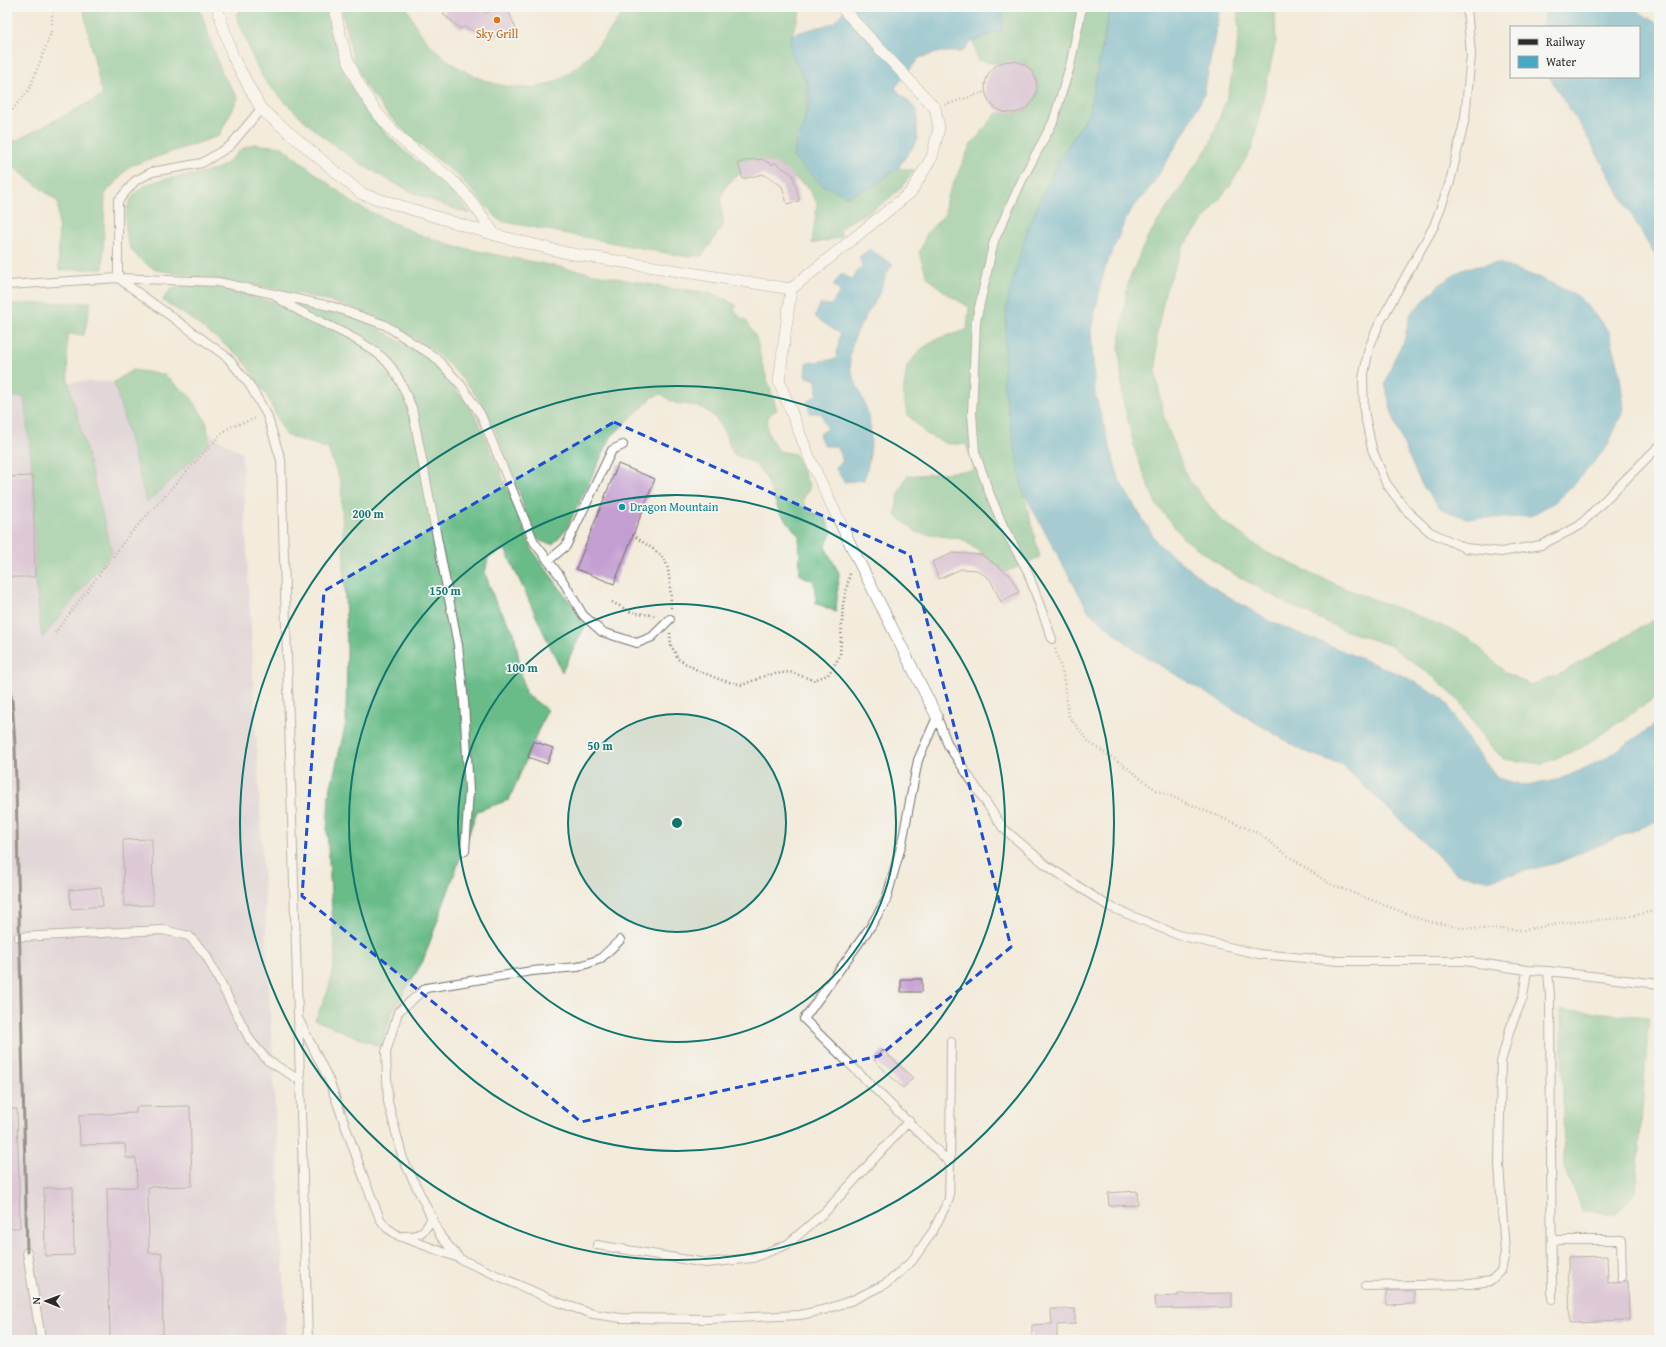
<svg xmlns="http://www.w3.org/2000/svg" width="1666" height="1347" viewBox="0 0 1666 1347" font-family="'Gentium Book Plus',serif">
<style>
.industrial{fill:#ccbed4}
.forest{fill:#69bc88;stroke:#4a745a}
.water{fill:#49a7c8;stroke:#3a697a}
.building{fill:#c39fd1}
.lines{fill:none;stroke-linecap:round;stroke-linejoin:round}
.service-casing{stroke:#716e69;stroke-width:10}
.pedestrian-casing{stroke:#716e69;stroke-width:12}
.path{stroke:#716e69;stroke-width:2.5;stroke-dasharray:1 3;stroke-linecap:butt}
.service{stroke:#fff;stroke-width:8}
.pedestrian{stroke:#fff;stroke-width:11}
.rail{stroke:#2b2b2b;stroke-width:3}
.marked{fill:none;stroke:#1d4ed8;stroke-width:3;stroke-dasharray:8 5;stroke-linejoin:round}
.ring{fill:none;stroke:#0f766e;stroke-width:2}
.food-dot{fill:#e8710a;stroke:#f6f6f2;stroke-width:1.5}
.culture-dot{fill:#0f9aa8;stroke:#f6f6f2;stroke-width:1.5}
.labels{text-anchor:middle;stroke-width:3.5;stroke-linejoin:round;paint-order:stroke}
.food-label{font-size:12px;fill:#c56008;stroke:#f6f6f2}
.culture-label{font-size:12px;fill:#0d838f;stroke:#f6f6f2;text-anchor:start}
.centre{fill:#0f766e;stroke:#f6f6f2;stroke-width:2}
.ring-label{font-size:12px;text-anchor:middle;font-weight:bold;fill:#0f766e;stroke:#f6f6f2;stroke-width:3.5;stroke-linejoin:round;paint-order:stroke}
</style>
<rect width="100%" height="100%" fill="#f6f6f2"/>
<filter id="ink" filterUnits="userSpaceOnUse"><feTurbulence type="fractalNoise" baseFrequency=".025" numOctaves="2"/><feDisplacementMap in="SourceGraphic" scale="8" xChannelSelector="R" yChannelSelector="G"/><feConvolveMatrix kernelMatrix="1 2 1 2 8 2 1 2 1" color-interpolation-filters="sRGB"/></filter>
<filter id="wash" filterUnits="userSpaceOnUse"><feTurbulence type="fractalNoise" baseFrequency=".012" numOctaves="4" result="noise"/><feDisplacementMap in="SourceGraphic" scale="16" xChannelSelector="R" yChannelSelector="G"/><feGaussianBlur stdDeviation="0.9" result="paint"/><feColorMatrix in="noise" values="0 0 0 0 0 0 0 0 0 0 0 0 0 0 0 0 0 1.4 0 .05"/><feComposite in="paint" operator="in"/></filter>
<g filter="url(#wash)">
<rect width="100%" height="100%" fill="#f3ebdb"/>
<path class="industrial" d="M7,381L125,382L242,453L287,1340H7Z"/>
<path class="forest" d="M7,7H12L7,44Z
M83,7H199L222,73L238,98L219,136L130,166L105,194L103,269L59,270L58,202L12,166L13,142L102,96Z
M245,7H328C336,69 356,106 402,149C426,170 452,188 471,214C402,194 339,156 288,105C281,97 271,89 265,81C252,61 245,36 236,14Z
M341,7H407C413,22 420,34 431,45C460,76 520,103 561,78C588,61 609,33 627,7H802L792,34L796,63L808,86L807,104L802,132L797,138L793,157L821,183L874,185L898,168L915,170C905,184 894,196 880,205C866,215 853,217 840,229L842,237L812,244L817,203L807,187L783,170V167L761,159L739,164L741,173C719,187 718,200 724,224L702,256H682L500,221L457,175L412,139L389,116L366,87L353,58Z
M1003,7H1110L1089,113L1058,161L1027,230L1023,492L1040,557L1006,572L962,539L918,533L895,515L899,492L907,476L975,470L966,444H947L926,434L907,414L903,394L907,366L921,349L939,338L967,330L969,307L947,294L927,277L919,253L927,233L945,214L946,200L970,146L997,113C1007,113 1016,115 1025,110C1040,100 1042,75 1025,65C1014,58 1004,65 992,63C987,63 982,61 977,60L973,41L1002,30Z
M1237,7H1275L1276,41L1252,148L1231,184L1183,247L1165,293L1157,334L1156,375L1164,418L1187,477L1221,520L1266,552L1344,588L1429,620L1469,638L1505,672L1530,685L1558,675L1659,617V695L1581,748L1542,764L1503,759L1485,740L1462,704L1435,678L1389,645L1343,630L1284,602L1230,572L1183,538L1156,504L1136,454L1123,401L1119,346L1128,282L1147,238L1210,144L1229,91L1239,34Z
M253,144L282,147L356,205L418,234L457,247L673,289C698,290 716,292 737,306L734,309L742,320L745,319L756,337L762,363L777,410C758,418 770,440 779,451L795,454L810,487L803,500L809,512L824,515L832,532L825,547L839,573L836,612L816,603L814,581L800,575L799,536L780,513L765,476L754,463L733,454C724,432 717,408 690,405C675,403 674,405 662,394L653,397L611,437L567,528L553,544C545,543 539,542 534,535C527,524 524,508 520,495C505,454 491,410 461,377C381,291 264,290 157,270C141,262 127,251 126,232C120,167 180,184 218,168C228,164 234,155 242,149C245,147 250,146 253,144Z
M208,286L236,291L260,299L295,304L351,316L374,326L430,360L467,402L483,430L533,551L586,624L562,672L505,549L488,558L485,573L495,601L514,632L525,693L547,710L509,800L477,811L423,961L393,1011L380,1047L315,1020L329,988L335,957L327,829L329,795L346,723L347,649L341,483L328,449L285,435L267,396L241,357L187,316L163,301C170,281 189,287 208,286Z
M91,302L84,335L67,334L68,380L112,552L42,638L35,577L33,476L24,397H7V304Z
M132,370L163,374L191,397L207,423L209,443L147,503L114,382Z
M1561,1009L1649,1017L1636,1191L1616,1214L1582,1211L1564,1168Z"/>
<path class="water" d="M847,7H1003L1002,30L973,41L961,52H941L919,58L895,88L917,110V141L898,168L875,185L847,196L822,185L793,157C798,137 813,107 808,85C807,82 803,77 802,74C793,58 788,52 792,34L834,23Z
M1110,7H1220L1204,95L1184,133L1153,184L1128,214L1104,271L1091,330L1095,394L1120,482L1158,544L1210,585L1267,620L1406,677L1444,699L1469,741L1497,778L1526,786L1561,779L1604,759L1659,722V820L1557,863L1488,880L1456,873L1342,765L1303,751L1136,651L1089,612L1023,492L1003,383L1007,302L1027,230L1058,161L1089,113Z
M1547,7H1632L1659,25V263L1585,133L1549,77H1639V27H1542Z
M870,249L893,265C884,273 883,288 877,298C867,315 852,335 850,356C848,373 860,389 865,405C874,429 872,456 864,480L844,482L835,467L843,461L836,446H824L819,435L827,428L821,413H810L807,401L817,395L816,380L805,376L806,363L836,359L840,334L815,317L820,304L831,305L840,292L833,285L841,274L852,279L862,266L859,257Z
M1498,263L1540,278L1578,296L1609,331L1619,368L1624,409L1607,447L1581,477L1555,502L1530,516L1506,518H1466L1441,509L1422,485L1407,453L1392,414L1385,384L1394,359L1404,341L1410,314L1440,284L1465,268Z"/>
<g id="blocks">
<path class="building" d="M448,7H474L485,13L501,7H507L516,29L491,38L464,27L461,29L443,14Z
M985 87a26 26 0 1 1 52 0a26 26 0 1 1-52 0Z
M754,159V160L762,159L773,165L774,162L793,175L799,201L787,204L782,186L763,174L743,179L738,163Z
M618,464L655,479L614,584L576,569Z
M33,476L35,577H7V477Z
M953,553L982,555L1010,575L1019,592L1001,602L990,579L977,570L961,569L939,579L932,562Z
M533,741L553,748L547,764L528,757Z
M152,839L153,905L124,906L123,840Z
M101,887L103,906L71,909L69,890Z
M901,979H922V992H901Z
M883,1050L913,1078L903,1088L874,1060Z
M190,1106L192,1186L148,1187L149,1253H162L163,1338L110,1339L107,1188L137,1187L136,1158H126L125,1144L80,1145L79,1115L136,1113V1107Z
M7,1109H17L20,1228H7Z
M44,1188H73L74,1255L45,1256Z
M1137,1191L1138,1205L1109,1206L1108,1193Z
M1607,1256L1608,1282L1628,1281L1629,1320L1570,1322L1568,1257Z
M1386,1291H1414V1304L1386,1305Z
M1232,1293V1307L1156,1309L1155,1297L1178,1296V1294Z
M1051,1309H1075V1324L1057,1325V1340H1032V1325L1052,1324Z"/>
</g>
</g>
<g filter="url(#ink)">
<use href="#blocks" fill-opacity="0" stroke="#716e69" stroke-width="1"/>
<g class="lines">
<defs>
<path id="service" d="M1467,7L1471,55L1465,118L1450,182L1434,226L1379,324L1369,348L1363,379L1364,411L1372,449L1386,483L1406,510L1430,532L1465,548L1501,552L1541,545L1579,526L1659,446
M261,109L230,146L202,163L152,172L135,181L118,201V278L227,357L249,384L267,415L281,460L308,1340
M7,285L118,278L218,282L334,307L385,325L436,358L461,385L481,415L534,542L560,576L583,615L602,632L637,643L652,637L670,619
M277,297C310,321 351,331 383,358C397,371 405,391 412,408L458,645L464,702L469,791L465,851
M548,561L566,546L612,450L623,445
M1052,639L1027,570L1004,528L989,492L975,452L972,414L976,321L994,241L1023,178L1053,122L1070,66L1082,7
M937,717L948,745L1003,828L1046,865L1108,906L1178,935L1258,954L1339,961H1464L1527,970L1548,971L1659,984
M19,937L163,930L189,936L206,955L250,1040L267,1060L301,1081
M620,940L600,959L578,967L532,971L426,988L398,1012L386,1052L388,1102L403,1159L441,1237L460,1259L557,1302L593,1314L621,1318L710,1319L800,1315L827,1309L853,1300L887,1283L912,1261L933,1231L949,1199L950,1163L804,1019L871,926L886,900L902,843L918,760L937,717
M1548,971L1550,996L1552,1299
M300,1022L329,1080L365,1181L380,1219L387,1228L399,1236L459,1258
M950,1163L951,1042
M404,1236C420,1237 426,1231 432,1217
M1552,1240H1621L1622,1277
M597,1245L706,1263L753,1258L788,1244L827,1210L909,1121
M27,1252L41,1340
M1365,1286L1469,1284L1491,1281L1501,1271L1505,1253L1499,1164L1501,1062L1510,1029L1523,997L1527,970"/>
<path id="pedestrian" d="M217,7L233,57L261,109L362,194L495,235L567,253L791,289L911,192L932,157L939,128L935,108L841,7
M335,7C342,62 367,110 409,146C424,159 442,170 456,184C472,199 483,218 495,235
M791,289L779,381L810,459L855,554L937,717"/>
</defs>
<use href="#service" class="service-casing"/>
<use href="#pedestrian" class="pedestrian-casing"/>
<path class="path" d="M945,105L985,92
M7,116L29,90L51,33L53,7
M633,535C643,543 661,552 666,563C670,572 671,599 671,609
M612,602L631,612L657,616
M55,633L129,535L221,434L230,427L257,418
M670,633L671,645L678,659L697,670L721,680L742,685L767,675L790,672L813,680L828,675L840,656L843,604L850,573
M1055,649L1063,674L1069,717L1090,743L1122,764L1156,790L1258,833L1284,853L1330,884L1423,920L1461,928L1524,930L1563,923L1621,918L1659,910"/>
<use href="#service" class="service"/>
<use href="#pedestrian" class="pedestrian"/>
<path class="rail" d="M7,681L12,700L15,745L27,1252"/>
</g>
</g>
<path d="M0 0H1666V1347H0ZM614,422L910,555L1011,947L879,1056L581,1122L302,896L324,591Z" fill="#f3ebdb" fill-opacity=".55" fill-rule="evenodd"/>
<path class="marked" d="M614,422L910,555L1011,947L879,1056L581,1122L302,896L324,591Z"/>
<circle cx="677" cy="823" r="109" fill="#0f766e" fill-opacity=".12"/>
<g class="ring">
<circle cx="677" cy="823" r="109"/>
<circle cx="677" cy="823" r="219"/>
<circle cx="677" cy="823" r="328"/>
<circle cx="677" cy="823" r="437"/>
</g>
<circle class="food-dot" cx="497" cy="20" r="4"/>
<circle class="culture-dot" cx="622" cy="507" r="4"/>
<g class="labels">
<g class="food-label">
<text x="497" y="38">Sky Grill</text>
</g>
<g class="culture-label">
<text x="630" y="511">Dragon Mountain</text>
</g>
</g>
<circle cx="677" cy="823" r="6" class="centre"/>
<g class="ring-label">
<text x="368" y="518">200 m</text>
<text x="445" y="595">150 m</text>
<text x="522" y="672">100 m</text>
<text x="600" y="750">50 m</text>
</g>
<rect width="1666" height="1347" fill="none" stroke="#f6f6f2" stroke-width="24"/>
<rect x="1510" y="26" width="130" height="52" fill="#f6f6f2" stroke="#a5a5a2"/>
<rect x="1518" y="39" width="20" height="6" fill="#2b2b2b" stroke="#a5a5a2"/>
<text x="1546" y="46" font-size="12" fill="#2b2b2b">Railway</text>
<rect x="1518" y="56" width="20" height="12" fill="#49a7c8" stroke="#a5a5a2"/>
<text x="1546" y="66" font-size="12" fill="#2b2b2b">Water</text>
<g transform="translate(46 1301) rotate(271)" stroke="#f6f6f2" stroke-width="3" paint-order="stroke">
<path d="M0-3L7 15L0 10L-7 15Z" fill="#2b2b2b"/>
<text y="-6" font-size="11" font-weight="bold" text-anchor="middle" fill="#2b2b2b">N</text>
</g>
</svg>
